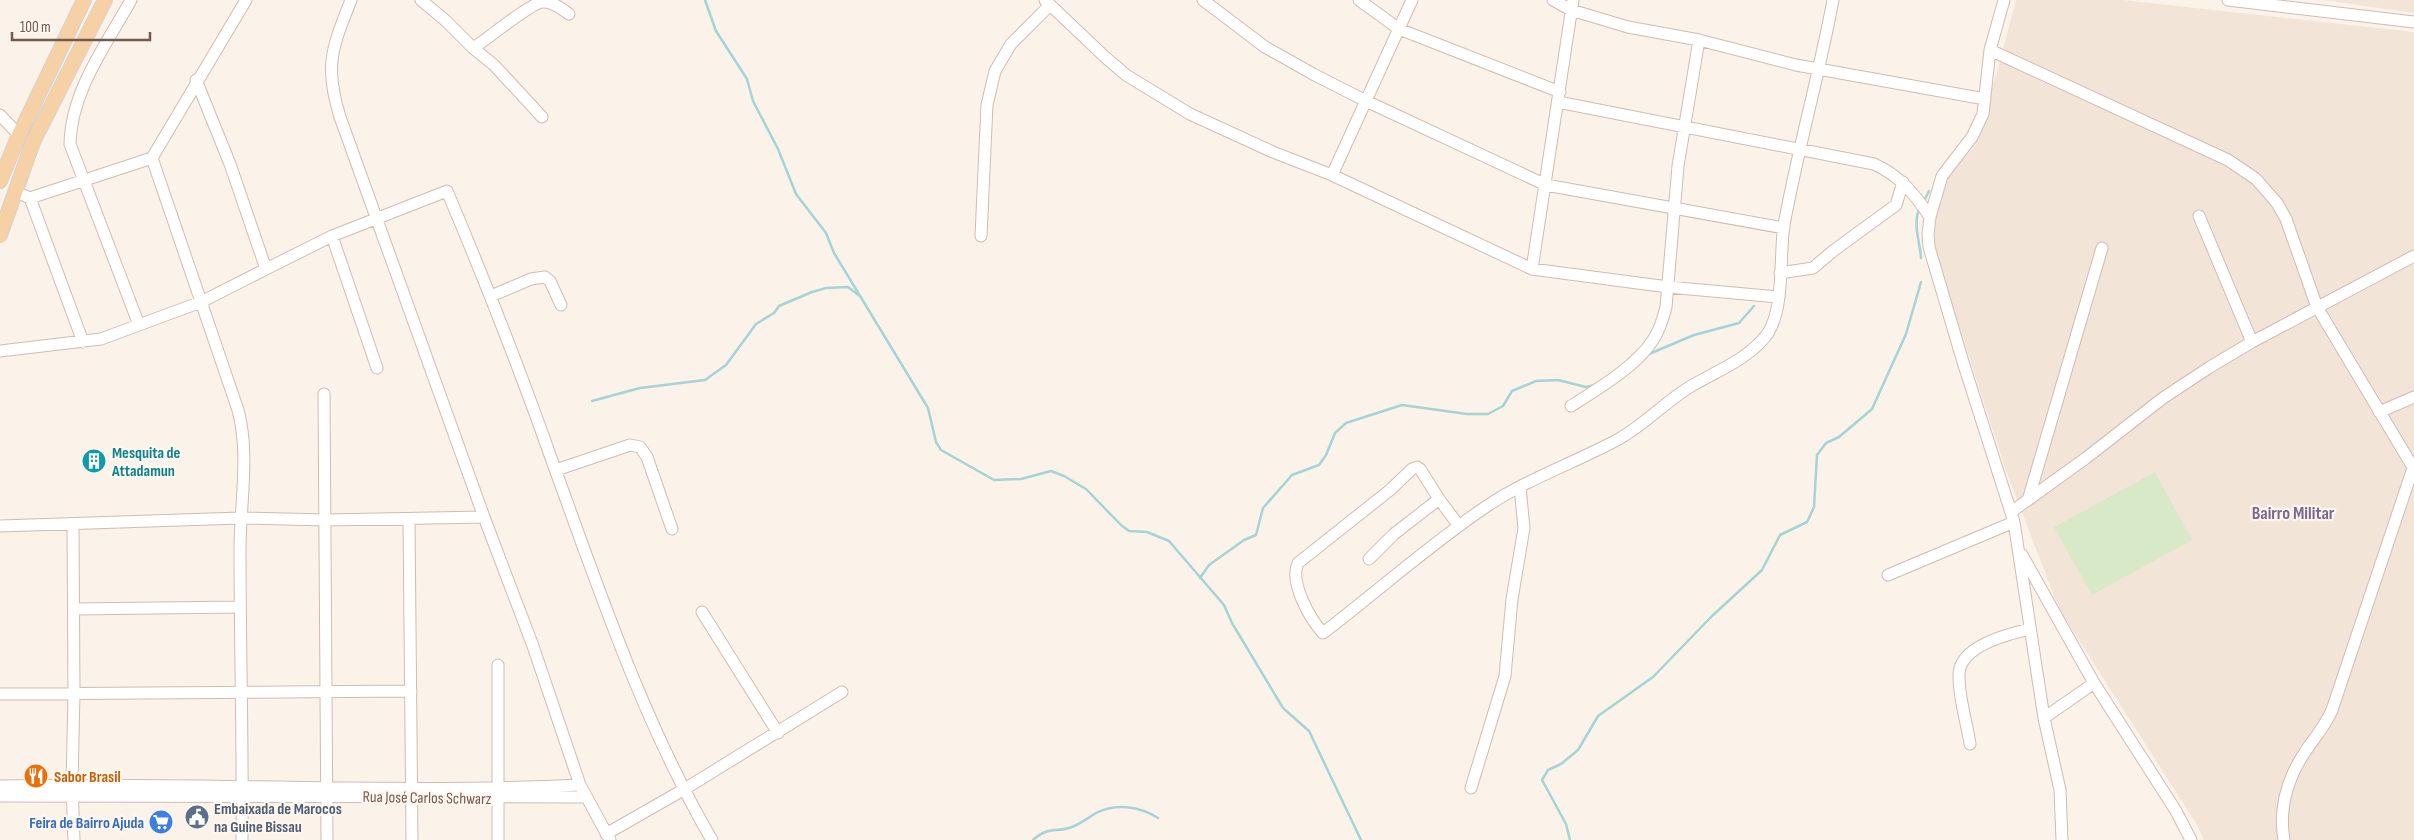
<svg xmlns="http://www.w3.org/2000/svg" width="2414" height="840" viewBox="0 0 2414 840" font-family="'Sofia Sans Condensed',sans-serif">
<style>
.residential{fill:#f3e4d8}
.green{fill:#d8e9c8}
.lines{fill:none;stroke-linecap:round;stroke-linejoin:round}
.stream{stroke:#a5d3d6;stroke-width:2.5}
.minor-casing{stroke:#cfbcb2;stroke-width:13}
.major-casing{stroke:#d8d0cd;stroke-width:16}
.minor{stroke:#fff;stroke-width:11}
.major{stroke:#f6d1a5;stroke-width:14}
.labels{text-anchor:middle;stroke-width:4.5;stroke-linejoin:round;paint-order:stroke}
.culture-label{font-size:16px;font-weight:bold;fill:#0d838f;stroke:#fef7ef;text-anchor:start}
.food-label{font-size:16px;font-weight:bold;fill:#c56008;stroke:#fef7ef;text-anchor:start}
.street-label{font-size:16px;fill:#75584e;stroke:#fef7ef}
.service-label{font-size:16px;font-weight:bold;fill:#4e5e75;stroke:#fef7ef;text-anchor:start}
.shop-label{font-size:16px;font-weight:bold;fill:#366cbe;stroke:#fef7ef;text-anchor:end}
.neighbourhood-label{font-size:18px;font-weight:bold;fill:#7e6690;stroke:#fef7ef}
</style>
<rect width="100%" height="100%" fill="#fbf3e9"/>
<path class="residential" d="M2016,0H2123L2414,32V840H2204L2197,825L2059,609L2005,468L1929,233L1949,175L1975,146L1998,69Z
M2318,0H2414V13L2323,0Z"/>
<path class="green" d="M2155,472L2192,540L2092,595L2054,527Z"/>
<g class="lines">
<path class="stream" d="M705,0L716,31L747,79L753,101L778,149L796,194L826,233L834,253L928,408L936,442L941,450L994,480L1021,479L1051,471L1064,476L1086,489L1121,525L1129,531L1147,532L1169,541L1224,605L1232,623L1283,708L1309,731L1361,840
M1924,201L1929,191
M1920,207C1912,224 1920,241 1921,258
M1649,354L1694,335L1739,323L1754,306
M592,401L640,388L705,380L726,365L756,324L774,313L779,306L812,292L826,288L848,287L861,297
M1200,578L1209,565L1244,540L1256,535L1263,508L1292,475L1319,465L1326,455L1335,433L1346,423L1402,405L1467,414H1488L1503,406L1512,391L1536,381L1558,380L1586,387L1595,385
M1033,840C1048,826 1056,833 1072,827C1080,824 1088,818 1096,813C1116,803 1139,806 1158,818
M1570,840L1566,824L1542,780L1548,770L1561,764L1578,750L1598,716L1653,677L1712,616L1762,570L1780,535L1807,522L1814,507L1817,455L1826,443L1839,437L1872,409L1906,334L1921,282"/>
<defs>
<path id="minor" d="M131,0C106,45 71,91 70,144L139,325
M351,0C332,48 324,66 340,117L484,517L533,646L580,785L610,840
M421,0L446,21L473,48
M1045,0L1105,57L1126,75L1190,114L1273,152L1332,175L1532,269L1668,287L1778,297
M1203,0L1265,47L1313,74L1366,101L1546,185L1784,228
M1359,0L1399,29L1560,92
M1553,0L1571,10L1628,27L1699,40L1796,65L1985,99
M2004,0L1990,50L1983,114L1972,137L1942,176L1930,217L1928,234L1929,247L1963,362L2014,522L2044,718L2060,790L2062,840
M2228,0L2414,22
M1990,50L2228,160L2256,179L2277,203L2286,219L2317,307L2414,469
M196,80L230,164L266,269L332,236L447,191C486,283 522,375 555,469C601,595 644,724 712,840
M1558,102L1874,164C1900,176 1914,193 1930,217
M0,115L19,135
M542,117L494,65L473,48C487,40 532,1 544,2C553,2 562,9 569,14
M152,158L238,410C250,454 240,504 240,550C240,647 243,743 242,840
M1332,175L1412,0
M23,195L30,198L83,342
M30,198L152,158L246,0
M2199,216L2252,342
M332,236L377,368
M981,236L987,105L995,71L1011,44L1050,5
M1532,269L1573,0
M1780,273L1813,268L1833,251L1896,205L1903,182
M491,296L531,279L545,277L550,281L561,305
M0,351L101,339L201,302L266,269
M324,394L327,840
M1571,406C1596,390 1637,366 1653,340C1660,330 1663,319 1666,307L1678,166L1699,40
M2379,412L2414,397
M556,470L630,445L640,447L647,457L672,529
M2029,497L2102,248
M1439,499L1420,469L1417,467L1412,469L1390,490L1298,563C1289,582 1310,619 1323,633C1378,591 1429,545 1487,506C1527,479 1574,463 1617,440C1643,426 1663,404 1688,388C1714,372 1750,359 1768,333C1785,306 1779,256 1784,225C1798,149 1819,75 1833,0
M2011,512L2086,458L2163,398L2210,367L2252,342L2414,256
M409,520L412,840
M73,525L74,694L72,784L74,840
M0,526L240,518L326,520L484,517
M2022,555L2094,683L2176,811L2191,840
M1369,559L1394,534L1439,499L1459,526
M1888,575L2014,522
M74,609L240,607
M702,612L778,733
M0,694L411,691
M2044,718L2094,683
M1970,744C1967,723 1958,695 1959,674C1960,646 2008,634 2030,629
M0,786C193,782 387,794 580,785
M1471,788L1505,676L1512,599L1524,528L1520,487
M0,796L585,797
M606,834L683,790L842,692
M498,840V665
M2284,840C2278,805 2289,774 2309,746C2318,734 2326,724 2332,710L2413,468"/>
<path id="major" d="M0,181L19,135L84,0
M0,235L33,142L105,0"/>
</defs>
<use href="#minor" class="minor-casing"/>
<use href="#major" class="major-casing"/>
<use href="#minor" class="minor"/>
<use href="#major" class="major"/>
</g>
<defs>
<symbol id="building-disc" viewBox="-11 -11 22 22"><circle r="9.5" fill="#0f9aa8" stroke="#fef7ef"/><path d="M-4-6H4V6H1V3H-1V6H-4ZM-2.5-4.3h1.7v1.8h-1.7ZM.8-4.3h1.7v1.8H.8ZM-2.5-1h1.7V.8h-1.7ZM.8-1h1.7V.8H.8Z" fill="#fff"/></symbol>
<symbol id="restaurant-disc" viewBox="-11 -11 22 22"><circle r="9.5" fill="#e8710a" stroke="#fef7ef"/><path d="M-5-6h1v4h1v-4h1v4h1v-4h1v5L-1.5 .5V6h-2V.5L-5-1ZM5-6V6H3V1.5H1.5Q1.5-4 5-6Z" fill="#fff"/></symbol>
<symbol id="civic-disc" viewBox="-11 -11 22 22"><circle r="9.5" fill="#5c6f8a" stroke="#fef7ef"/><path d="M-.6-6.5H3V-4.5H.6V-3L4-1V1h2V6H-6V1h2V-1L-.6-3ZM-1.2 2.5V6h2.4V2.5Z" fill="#fff"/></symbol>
<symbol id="supermarket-disc" viewBox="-11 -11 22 22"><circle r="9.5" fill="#3f7fe0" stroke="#fef7ef"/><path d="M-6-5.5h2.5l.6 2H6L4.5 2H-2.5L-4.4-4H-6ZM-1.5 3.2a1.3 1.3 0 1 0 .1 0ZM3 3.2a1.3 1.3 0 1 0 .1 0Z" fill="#fff"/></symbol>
</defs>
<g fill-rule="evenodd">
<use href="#building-disc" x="80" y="447" width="28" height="28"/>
<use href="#restaurant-disc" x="22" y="762" width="28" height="28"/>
<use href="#civic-disc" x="183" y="803" width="28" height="28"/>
<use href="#supermarket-disc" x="147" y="808" width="28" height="28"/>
</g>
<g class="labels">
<g class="culture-label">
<text x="112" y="458">Mesquita de<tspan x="112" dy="18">Attadamun</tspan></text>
</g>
<g class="food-label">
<text x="54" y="782">Sabor Brasil</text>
</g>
<g class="street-label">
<text transform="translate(427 797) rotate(1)" y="6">Rua José Carlos Schwarz</text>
</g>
<g class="service-label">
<text x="214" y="814">Embaixada de Marocos<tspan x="214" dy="18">na Guine Bissau</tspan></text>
</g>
<g class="shop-label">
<text x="144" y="828">Feira de Bairro Ajuda</text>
</g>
<g class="neighbourhood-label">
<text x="2293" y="519">Bairro Militar</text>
</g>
</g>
<path d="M12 32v8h138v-8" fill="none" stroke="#75584e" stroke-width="2.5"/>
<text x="20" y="32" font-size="15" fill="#75584e" stroke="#fef7ef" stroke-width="4" paint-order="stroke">100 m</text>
</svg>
